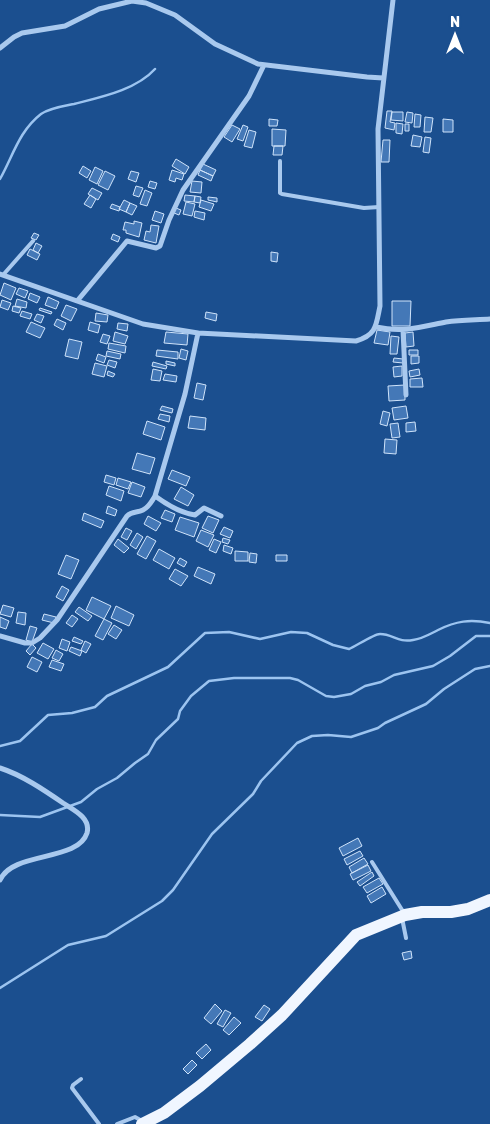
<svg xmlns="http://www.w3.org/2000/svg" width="490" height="1124" viewBox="0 0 490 1124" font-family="Rubik,sans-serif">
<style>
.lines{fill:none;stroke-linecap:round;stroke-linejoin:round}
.stream{stroke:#9cc4f0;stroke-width:2.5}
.building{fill:#4478b7;stroke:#cfe3fa}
.lane{stroke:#a9c9ee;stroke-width:4}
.street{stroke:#a9c9ee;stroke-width:5}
.primary{stroke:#f0f6ff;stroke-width:12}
</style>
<rect width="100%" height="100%" fill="#1b4f8f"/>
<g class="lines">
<path class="stream" d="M0,179C13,156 19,131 41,114C50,108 64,106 74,104C101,97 136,90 155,69
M0,746L20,741L48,715L72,713L95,707L107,696L168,667L205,633L229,632L260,639L291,632L307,633L333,645L349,649C356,646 374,634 380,634C393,634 398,643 413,640C422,639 430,634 438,630C456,621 470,619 490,623
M0,815L40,817L81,802L97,789L117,778L135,763L148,754L156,740L178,719L180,711L191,696L209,681L234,678H290L298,680L326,696L334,697L351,694L365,686L381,682L394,675L433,666L450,656L476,636H490
M0,988L68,945L106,936L162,901L173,890L212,834L253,794L261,781L297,743L312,736L328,735L351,737L378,728L385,723L426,704L444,689L475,669L490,666"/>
</g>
<path class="building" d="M387,111H392L390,122L395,123L394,130L385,128Z
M392,112H403V121L391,120Z
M407,112L413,113L412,123L405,122Z
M415,114L421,115L420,127H414Z
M425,117L433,118L431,132H424Z
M269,119L278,120L277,126H269Z
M443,119L453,120V132H443Z
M396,123L403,124L402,134L396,133Z
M405,124H409V131H405Z
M232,125L240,129L232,142L224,137Z
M243,125L248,127L243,141L237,139Z
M272,129L286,130L285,146H272Z
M249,130L256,132L252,148L244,146Z
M413,135L422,137L420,147L411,146Z
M425,137L431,138L429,153L423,152Z
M383,140H390L389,162H381Z
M274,146H283L282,155H273Z
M176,159L189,167L185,174L172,166Z
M203,164L216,170L213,176L200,170Z
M83,166L91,171L87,178L79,173Z
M95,167L103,171L97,184L89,180Z
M172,170L184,174L182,180L176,178L175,182L169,180Z
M200,170L213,176L211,181L198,175Z
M105,171L115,176L108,190L98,185Z
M131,171L139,173L136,182L128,179Z
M150,181L157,183L155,189L148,187Z
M192,181L202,182L201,193L190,192Z
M136,186L143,188L139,197L133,195Z
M92,188L102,193L98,200L88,194Z
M145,190L152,193L147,206L140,204Z
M90,195L96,199L91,208L84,204Z
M185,195L195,196L194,202L184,201Z
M195,196L201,197L200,203L194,202Z
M208,197L217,198V202L208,200Z
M124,200L130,203L126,212L119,209Z
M201,200L214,204L211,211L199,207Z
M186,202L195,204L192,216L183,214Z
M130,203L137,206L132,215L126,212Z
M112,204L120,207L119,211L110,208Z
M176,208L181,210L179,215L174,213Z
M155,211L164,214L161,223L152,220Z
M195,211L205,213L204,220L194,217Z
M134,221L142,223L139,237L126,233V230H123L125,222L134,224Z
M151,225L159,226L156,243L144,240L146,231L150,232Z
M34,233L39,235L36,240L31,238Z
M113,234L120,237L118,242L111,239Z
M36,243L42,246L38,253L33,250Z
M30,249L40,254L37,260L27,255Z
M271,252L278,253L277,262L271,261Z
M4,283L16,288L11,300L0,295Z
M19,288L28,291L25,298L16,294Z
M30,293L40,297L37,303L28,299Z
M48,297L59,302L56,309L45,305Z
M17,299L27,302L26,308L15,306Z
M2,300L11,303L8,310L0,307Z
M392,301H411L410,326H392Z
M66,305L77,309L71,321L61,316Z
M13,306L21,308L19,313L12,311Z
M40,308L52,312L51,314L39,310Z
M22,311L32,314L30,319L20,316Z
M206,312L217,314L216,321L205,318Z
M96,313L108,315L107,322L95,321Z
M37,314L44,316L41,323L34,320Z
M57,319L66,323L63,330L54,325Z
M31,322L45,328L40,338L26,332Z
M90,322L100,325L98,333L88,330Z
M118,323L128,324L127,331L117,329Z
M377,330L390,332L388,345L374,343Z
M115,332L128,336L125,344L113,341Z
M166,332L188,334L187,345L164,343Z
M413,332L414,346L406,347L405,333Z
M103,334L110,336L107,344L100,342Z
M391,336L399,337L397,354H390Z
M69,339L82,342L78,359L65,356Z
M109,343L126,346L125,353L108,349Z
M181,349L188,351L186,360L179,358Z
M157,350L178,352V359L156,356Z
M409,350H418V355H409Z
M107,351L121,354L120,359L106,356Z
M98,354L106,357L104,363L96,360Z
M411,356H419V363L411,364Z
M394,358L403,359V363L393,362Z
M109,360L117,362L115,368L107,365Z
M166,361L175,363V366L166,364Z
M153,362L167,366L166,369L152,366Z
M95,363L107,366L104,377L92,374Z
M402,366V376L394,377L393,367Z
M153,369L162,371L160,381L151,380Z
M419,369L420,375L410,377L409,371Z
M108,371L115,374L113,377L107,375Z
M165,374L177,376L176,382L163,380Z
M422,378L423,387H410V379Z
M197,383L206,385L203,400L194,398Z
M405,385V400L389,401L388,386Z
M162,406L173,409L172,413L160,410Z
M406,406L408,418L394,420L392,408Z
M383,411L390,413L387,426L380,424Z
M160,414L170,416L169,422L158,419Z
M190,416L206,418L205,430L188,428Z
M147,421L165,427L161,440L143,434Z
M415,422L416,431L406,432V423Z
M398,423L400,437L392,438L390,424Z
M385,439L397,440L396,454L384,453Z
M137,453L155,458L150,474L132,469Z
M172,470L190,477L186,486L168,479Z
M106,475L116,478L114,485L104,482Z
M118,478L131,482L128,489L116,485Z
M132,482L145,487L141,497L128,493Z
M109,486L124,491L121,501L106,495Z
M181,487L194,495L188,506L174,499Z
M108,506L117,510L115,516L106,513Z
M165,510L175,514L172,522L161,518Z
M84,513L104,521L101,528L82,520Z
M148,516L161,523L156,531L144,524Z
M208,516L219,520L213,533L202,528Z
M180,517L199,523L194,537L175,530Z
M224,527L233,531L230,538L220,534Z
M126,528L132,531L127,540L121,537Z
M201,530L214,535L208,547L196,541Z
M137,533L143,537L136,549L130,545Z
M147,536L156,541L146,559L137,554Z
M223,538L230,540L228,544L222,542Z
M118,539L129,548L124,553L114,545Z
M214,539L221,542L216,553L209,550Z
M224,545L233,548L231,554L223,551Z
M159,549L175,558L169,569L153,560Z
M235,551L248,552V561H235Z
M250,553L257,554L256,563L249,562Z
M66,555L79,560L71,579L58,574Z
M276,555H287V561H276Z
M180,558L187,562L184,567L177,563Z
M198,567L215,574L211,584L194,576Z
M175,569L188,576L181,586L169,579Z
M62,586L69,590L63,601L56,597Z
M92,597L111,606L104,619L86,610Z
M3,605L14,608L11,617L0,614Z
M116,606L134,615L129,626L111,618Z
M79,607L92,616L88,621L75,612Z
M18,612L26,613L25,625L16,623Z
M44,614L56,617L54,623L42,620Z
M72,615L78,619L72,627L66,623Z
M0,617L9,621L6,629L0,627Z
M104,619L112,623L103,640L95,636Z
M114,625L122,630L116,639L108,634Z
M30,626L37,628L32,642L26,640Z
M74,637L83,641L81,644L72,641Z
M62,639L70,642L67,651L59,648Z
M85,641L91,644L86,653L81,650Z
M43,643L54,649L48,659L37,653Z
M32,644L36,648L30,655L26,651Z
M71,647L82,651L80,656L69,651Z
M56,650L63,654L59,661L52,658Z
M32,657L42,662L37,672L27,667Z
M52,660L64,664L61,671L49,667Z
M358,838L362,846L343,856L339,848Z
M360,851L363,856L347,865L344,859Z
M364,858L368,864L352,873L349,867Z
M368,865L371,871L353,880L350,874Z
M372,872L374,876L360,886L357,882Z
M379,878L383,884L367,893L363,887Z
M382,887L386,894L371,903L367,896Z
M411,951L412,958L404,960L402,953Z
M215,1004L222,1011L211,1024L204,1018Z
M264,1005L270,1009L262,1021L255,1017Z
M225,1010L231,1013L223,1027L217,1024Z
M234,1017L241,1023L229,1035L223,1030Z
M206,1044L211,1050L202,1059L196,1053Z
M192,1060L197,1065L188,1074L183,1069Z"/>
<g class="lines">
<path class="lane" d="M280,161V193L282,194L364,208L379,207
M3,275L33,241
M372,862L404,913
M402,918L406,938
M81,1079L73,1085L72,1088L99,1124
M117,1124L135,1117L142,1121"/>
<path class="street" d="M0,48L14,37L22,33L65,26L99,9L132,1L146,3L175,15L215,44L258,64L367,77L383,78
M0,274L143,324L198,333L356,341C377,335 376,325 380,306L378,129L393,0
M78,300L127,241L156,248L160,246L169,220L183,190L249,96L264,65
M376,327C403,333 421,327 446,322C461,320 476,320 490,319
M403,330L406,395
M155,496C166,504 180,513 195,515L204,508L221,516
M0,636L25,643H32L40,638L57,620L127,516C132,511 137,513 143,510C149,507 152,501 155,496L185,394L198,333
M0,768C22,775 44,790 63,803C74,810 91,818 87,833C78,862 13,851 0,880"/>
<path class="primary" d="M142,1124L164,1113L200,1086L250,1044L282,1015L356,935L405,915L422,912H451L468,909L490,900"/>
</g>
<g transform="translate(455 35)" stroke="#1b4f8f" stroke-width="4" paint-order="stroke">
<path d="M0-4L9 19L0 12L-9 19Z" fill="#ffffff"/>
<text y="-8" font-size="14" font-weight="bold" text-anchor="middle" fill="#ffffff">N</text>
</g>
</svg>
